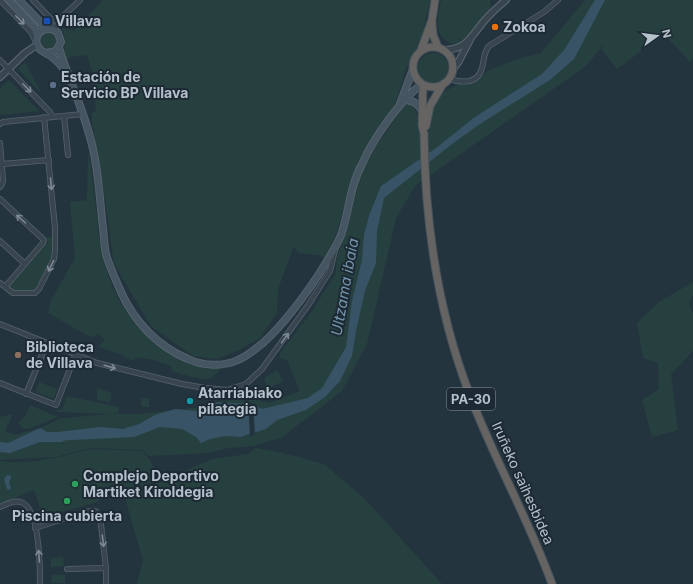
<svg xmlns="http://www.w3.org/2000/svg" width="693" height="584" viewBox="0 0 693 584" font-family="Inter,sans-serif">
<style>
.green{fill:#26403f}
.water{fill:#385366}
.pier{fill:#24343f}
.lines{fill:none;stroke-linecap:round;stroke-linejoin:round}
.river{stroke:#385366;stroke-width:10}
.minor-casing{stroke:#56636d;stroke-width:6}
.tertiary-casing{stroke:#56636d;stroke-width:8}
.secondary-casing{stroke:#56636d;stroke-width:8}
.trunk-casing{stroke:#43505a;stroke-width:9}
.minor{stroke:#38454f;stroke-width:4.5}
.tertiary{stroke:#38454f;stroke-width:5.5}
.secondary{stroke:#465562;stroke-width:6}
.trunk{stroke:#666462;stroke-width:7}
.oneway{stroke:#7c8993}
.transit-dot{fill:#1a4fb4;stroke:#1d2a34;stroke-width:1.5}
.food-dot{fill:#e8710a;stroke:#1d2a34;stroke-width:1.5}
.service-dot{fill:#5c6f8a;stroke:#1d2a34;stroke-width:1.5}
.education-dot{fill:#8d6e63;stroke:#1d2a34;stroke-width:1.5}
.culture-dot{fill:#0f9aa8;stroke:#1d2a34;stroke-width:1.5}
.leisure-dot{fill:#2e9e5b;stroke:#1d2a34;stroke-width:1.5}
.labels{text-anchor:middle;stroke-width:4;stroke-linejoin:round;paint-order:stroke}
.shield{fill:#1d2a34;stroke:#87939d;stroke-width:1}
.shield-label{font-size:13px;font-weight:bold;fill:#b4c0ca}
.poi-label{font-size:14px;font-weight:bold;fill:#b4c0ca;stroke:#1d2a34;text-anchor:start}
.street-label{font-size:14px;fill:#b4c0ca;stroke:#1d2a34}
.water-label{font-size:15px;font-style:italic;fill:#7496ad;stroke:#1d2a34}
</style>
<rect width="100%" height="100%" fill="#24343f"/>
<path class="green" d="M103,0H430L424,29L420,42L406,68L395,106L357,164L337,231L326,259L319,255L298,253L294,246L278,289L277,313L260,338L239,350L217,359L193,356L151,326L114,264L106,206L92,122V113L96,111L93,75L87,55L64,58L65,38L62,28L74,31Z
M441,0H490L491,8L469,34L458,43L451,44C449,42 445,40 443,38C434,29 439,11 441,0Z
M585,0H693V57L690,62L664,34L617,69L602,50L604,44L586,66L415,186L396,218L367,344L342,391L281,438L268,441L255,446L229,448L206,453L149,456L142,450L91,448L55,457L0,460V417L13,414L5,431L15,435L43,427L59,419L65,418L110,414L57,412L58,410H62L67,396L119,407L118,413L115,414H138L203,407L212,402L233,400L237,396H243L245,402C253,398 260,401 269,403L300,391L287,360L279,358L280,353L310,314L335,275L338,254L344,239L355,190L362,171L377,145L406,103H411C418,111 418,121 418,132H429L433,107L440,95L449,89L457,85H468L474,83L487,71L514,60L541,53Z
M41 41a8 8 0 1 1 16 0a8 8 0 1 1-16 0Z
M418 68a15 15 0 1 1 30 0a15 15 0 1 1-30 0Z
M25,62L42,94L18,69Z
M9,80L39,111L2,115L0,113V88Z
M88,152L91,167L98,225L97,228C107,282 118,316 165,349C174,356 185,364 197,366C205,368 213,367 221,368C218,372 212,379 207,379C196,379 182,374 172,371L171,366L154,360L135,357V360L128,359L122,355L99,347L105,339L97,334L92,338L48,313L50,302L75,258L70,202L87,200Z
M47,237H53V256L36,292H15L9,285L11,281L13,282L48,243Z
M693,282V295L689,302L692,312H693V351L671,374L678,430L652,437L642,400L659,389L658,363L643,358L637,323L659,302Z
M277,370L283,381L268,389L264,378Z
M39,382L57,389L54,399L35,392Z
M97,388L112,393L110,402L97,400Z
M141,398H149V407H143L141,405Z
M30,405L58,417L28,429L22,428L19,423L22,418L25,417Z
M256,448L283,453L324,464L365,499L442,584H137L143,560L125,498L212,459L248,454Z
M92,449L142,451C150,459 157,469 153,480C147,487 134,487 126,489C116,492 106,497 97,502L43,517L34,490L0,504V461C30,466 62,456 92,449Z
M63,557L64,566L51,567V558Z
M51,575H65V583H52Z"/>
<path class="water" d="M595,0H605L574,59L550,80L483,122L452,144L384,198L377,231L376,263L365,291L356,331L352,356L340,381L325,397L306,410L277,420L266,429L240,437L226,436L210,439L201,443L196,437L182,429L160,427L134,437L52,441L43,433L21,447L0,448V443H8L40,428L49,433L101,427L123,429L139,424L155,415L175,409L198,411L201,416L208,402L253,404L262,409L308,398L322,388L346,347L352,301L362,260L364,234L370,213L381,186L436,148L475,117L542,74L564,50Z
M7,475L11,476V478L9,482L11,488L10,490L7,489L4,479Z"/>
<path class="pier" d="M248,402L253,403L255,435L250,436Z"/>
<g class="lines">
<path class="river" d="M0,447L9,448L39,437H61"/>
<defs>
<path id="minor" d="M0,0L31,32L36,42
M33,0L51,19L52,29
M54,30L60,19L80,0
M0,60L50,112L52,116
M449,78C459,83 474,84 480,73C485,64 482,54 489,46L544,12L558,0
M64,116L68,155
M0,124L3,122L83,114
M0,143L3,180L2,184L0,187
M2,164L49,160
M0,199L44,240L43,243L5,287
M0,241L25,264
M0,283L13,293H35L39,289L54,259L55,251V228L44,117
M0,324L97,363L182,384L205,388L227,390L246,384L262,369L309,304L321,285L330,271L335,250
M0,383L56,405L75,356
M26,394L47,343
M0,507C6,504 14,500 21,502C40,508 40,567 40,584
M35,528L89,511H96L100,516L106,568V584
M67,569L106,568"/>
<path id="tertiary" d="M443,50C467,50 471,36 485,20C491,13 499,6 506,0
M453,69L459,61L470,40
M0,77L25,53L37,45"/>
<path id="secondary" d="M9,0L35,28L37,36
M19,0L47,29
M59,48C70,83 87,117 94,154C99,178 100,203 103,228C104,236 104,245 106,254C109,266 116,280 121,292C134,321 158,347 188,359C203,366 223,367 238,360C248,356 255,349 263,343C286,322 304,297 321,271C328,259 336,248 341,235C349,212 350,186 362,164C373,139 400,100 422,84
M46,53L56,51L61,42L58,33C46,22 30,36 39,48C42,53 48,53 52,57C56,60 60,64 63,68
M406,100C415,101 418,104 423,113
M400,104L413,69"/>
<path id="trunk" d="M432,22L433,35L438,47
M413 67a20 20 0 1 1 40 0a20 20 0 1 1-40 0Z
M421,50L432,20L435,0
M423,85L422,125L424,134C425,224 438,314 471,398C495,461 529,520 552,584
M426,126L430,106L443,84"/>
</defs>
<use href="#minor" class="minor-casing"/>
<use href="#tertiary" class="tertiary-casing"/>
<use href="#secondary" class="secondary-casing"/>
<use href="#trunk" class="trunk-casing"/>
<use href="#minor" class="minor"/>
<use href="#tertiary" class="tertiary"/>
<use href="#secondary" class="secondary"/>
<use href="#trunk" class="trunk"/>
</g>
<defs><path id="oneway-shaft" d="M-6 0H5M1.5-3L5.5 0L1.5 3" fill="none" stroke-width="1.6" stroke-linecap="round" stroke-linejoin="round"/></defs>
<g class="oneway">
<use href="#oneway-shaft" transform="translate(20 20) rotate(45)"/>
<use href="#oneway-shaft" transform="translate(27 88) rotate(46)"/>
<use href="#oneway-shaft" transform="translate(51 184) rotate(85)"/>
<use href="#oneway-shaft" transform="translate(21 219) rotate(-138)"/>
<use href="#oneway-shaft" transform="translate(51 266) rotate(116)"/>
<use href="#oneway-shaft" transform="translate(285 338) rotate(-54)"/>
<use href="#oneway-shaft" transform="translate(110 367) rotate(16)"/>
<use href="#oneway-shaft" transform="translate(103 541) rotate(83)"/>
<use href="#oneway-shaft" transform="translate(39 556) rotate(-94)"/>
</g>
<rect class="transit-dot" x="43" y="17" width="8" height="8" rx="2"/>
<circle class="food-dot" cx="495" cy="27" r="4"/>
<circle class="service-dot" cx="53" cy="85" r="4"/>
<circle class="education-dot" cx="18" cy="355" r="4"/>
<circle class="culture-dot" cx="190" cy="401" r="4"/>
<g class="leisure-dot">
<circle cx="75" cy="484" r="4"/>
<circle cx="67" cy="501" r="4"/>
</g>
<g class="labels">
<rect class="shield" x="447" y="388" width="48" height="22" rx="3"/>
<g class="shield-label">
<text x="471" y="404">PA-30</text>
</g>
<g class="poi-label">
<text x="55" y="26">Villava</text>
<text x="503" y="32">Zokoa</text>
<text x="61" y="82">Estación de<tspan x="61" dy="16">Servicio BP Villava</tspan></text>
<text x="26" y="352">Biblioteca<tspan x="26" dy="16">de Villava</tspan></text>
<text x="198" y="398">Atarriabiako<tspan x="198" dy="16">pílategia</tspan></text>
<text x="83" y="481">Complejo Deportivo<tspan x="83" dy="16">Martiket Kiroldegia</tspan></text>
<text x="67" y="521" text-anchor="middle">Piscina cubierta</text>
</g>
<g class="street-label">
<text transform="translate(523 483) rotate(66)" y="5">Iruñeko saihesbidea</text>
</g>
<g class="water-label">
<text transform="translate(345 287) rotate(-80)" y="5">Ultzama ibaia</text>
</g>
</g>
<g transform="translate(657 36) rotate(76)" stroke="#1d2a34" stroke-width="3" paint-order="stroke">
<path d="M0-3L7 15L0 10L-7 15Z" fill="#b4c0ca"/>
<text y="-6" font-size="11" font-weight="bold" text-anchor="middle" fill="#b4c0ca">N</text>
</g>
</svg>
